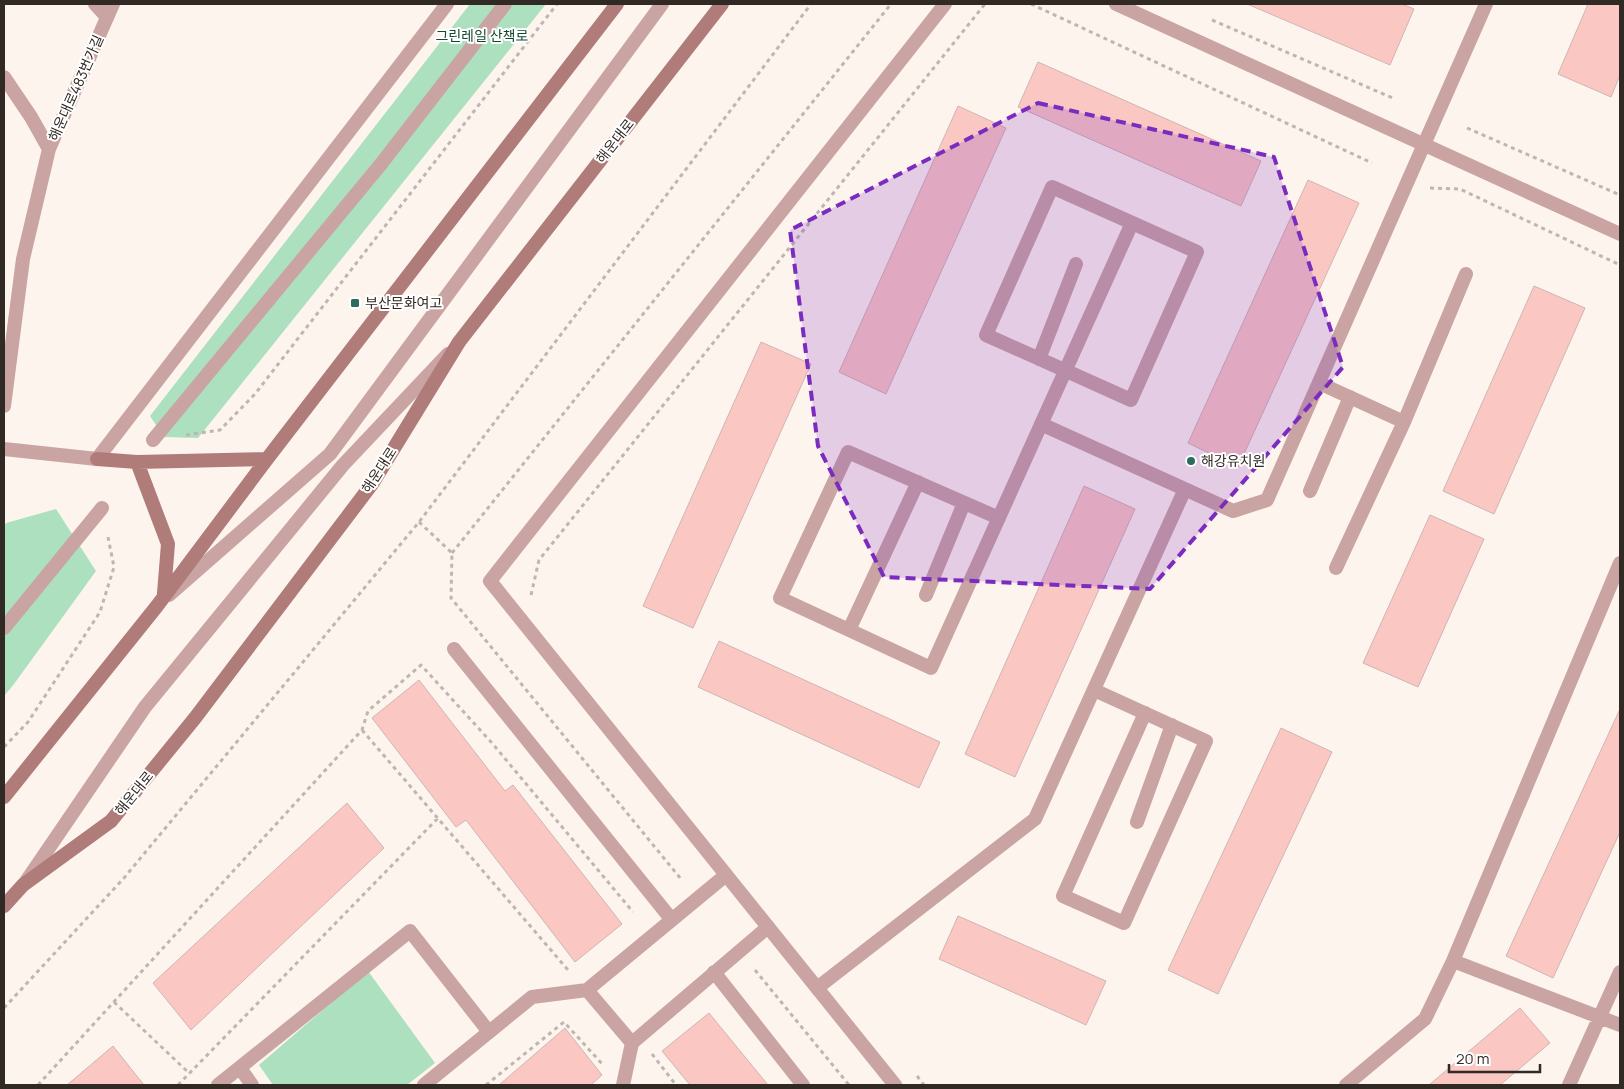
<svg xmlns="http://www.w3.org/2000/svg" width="1624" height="1089" viewBox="0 0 1624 1089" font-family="Manrope,'Noto Sans KR',sans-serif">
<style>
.green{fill:#ace0bf}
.building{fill:#fac7c2;stroke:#cfb5b3}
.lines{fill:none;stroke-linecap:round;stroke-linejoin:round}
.path{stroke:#beb6b0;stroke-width:3;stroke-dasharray:4 4;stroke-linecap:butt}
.service{stroke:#c9a4a2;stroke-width:14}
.pedestrian{stroke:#c9a4a2;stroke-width:14}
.minor{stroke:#c9a4a2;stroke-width:14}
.tertiary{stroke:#c9a4a2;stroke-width:14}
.secondary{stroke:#b07c79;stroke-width:14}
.marked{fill:#7b2cbf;fill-opacity:0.2;stroke:#7b2cbf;stroke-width:4;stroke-dasharray:10 6;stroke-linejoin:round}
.poi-dot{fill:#2b6d5e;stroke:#fff;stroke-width:2}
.labels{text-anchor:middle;stroke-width:4;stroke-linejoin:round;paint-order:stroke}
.park-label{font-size:14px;fill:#104a2e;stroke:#fff}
.street-label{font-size:14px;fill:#312924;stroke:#fff}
.poi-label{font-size:14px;fill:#312924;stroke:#fff;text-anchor:start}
</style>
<rect width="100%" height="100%" fill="#fdf4ee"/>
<path class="green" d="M470,4H546L198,438L164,437L150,416Z
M56,509L96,571L14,684L4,696V526L6,523Z
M368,971L435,1063L407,1085H273L259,1065Z"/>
<path class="building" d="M1247,4H1402L1414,9L1390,65Z
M1588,4H1620V75L1611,97L1558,74Z
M1038,62L1261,161L1241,206L1018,107Z
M958,106L1006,128L886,394L839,372Z
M1308,180L1359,203L1238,467L1188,443Z
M1534,286L1585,308L1494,514L1443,491Z
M761,342L811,364L693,628L643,606Z
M1084,486L1135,509L1015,777L965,754Z
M1430,515L1484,539L1418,687L1363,663Z
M719,641L940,742L919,788L698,687Z
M419,680L505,791L513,785L622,924L575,962L466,820L456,827L372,718Z
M1620,709V832L1553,978L1506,956Z
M1281,728L1332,752L1218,994L1168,970Z
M347,803L384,848L191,1030L153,983Z
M958,916L1106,981L1086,1025L939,959Z
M1520,1008L1550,1043L1500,1085H1429Z
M709,1013L768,1085H690L662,1051Z
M565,1028L602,1075L591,1085H499Z
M113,1046L144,1085H67Z"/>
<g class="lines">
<path class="path" d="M1031,4L1372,163
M1212,20L1395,99
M1467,128L1620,195
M1430,188L1460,189L1620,265
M186,435L220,430L255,394L557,4
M419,522L452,553L451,598L681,879
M452,553L891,4
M531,595L539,560L985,4
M362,730L568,970
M4,747L28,722L100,612L114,567L108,537
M755,970L849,1085
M114,1002L189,1073
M4,1008L124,878L419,522L811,4
M652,1054L676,1085
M917,1076L924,1085
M38,1085L362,730L368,711L421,665L492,743L633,912
M178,1085L438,818
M486,1085L564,1022L604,1066"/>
<path class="service" d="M95,4L107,17
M1052,187L1197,252L1131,400L986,335Z
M1039,359L1076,264
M1319,383L1404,422L1466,274
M1041,424L1233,511L1267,500L1486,4
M1310,491L1350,397
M999,518L848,452L780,598L931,668L1132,223
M1336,568L1404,422
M169,595L330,454L662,4
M926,595L964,503
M849,630L918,482
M454,649L672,920
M1094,690L1206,741L1124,923L1063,896L1145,713
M1137,822L1172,725
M726,875L587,990L632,1043L768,927
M25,883L145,707L343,465L448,354
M1453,961L1620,1025
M714,972L803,1085
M817,988L1035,819L1185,489
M240,1068L252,1085
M218,1085L410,931L489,1032
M424,1085L532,997L587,990
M623,1085L632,1043
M1346,1085L1425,1019L1453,961L1620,563
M1569,1085L1620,972"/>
<path class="pedestrian" d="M153,440L381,164L505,4
M4,628L102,508"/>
<path class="minor" d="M4,77L31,117L49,149
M4,406L23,259L49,149L113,4
M4,449L97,459L447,4"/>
<path class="tertiary" d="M1116,4L1620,234
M895,1085L490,581L945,4"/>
<path class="secondary" d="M97,459L137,462L267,459
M137,462L168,544L164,593
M4,797L157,606L267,459L617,4
M4,906L23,885L111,821L195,718L372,484L459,342L722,4"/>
</g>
<path class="marked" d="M1038,103L1274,157L1343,367L1150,589L884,577L818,446L790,230Z"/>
<g class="poi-dot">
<rect x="350" y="298" width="10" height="10" rx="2.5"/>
<circle cx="1191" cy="461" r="5"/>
</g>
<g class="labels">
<g class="park-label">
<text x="482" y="41">그린레일 산책로</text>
</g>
<g class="street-label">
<text transform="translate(76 88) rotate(-66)" y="5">해운대로483번가길</text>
<text transform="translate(615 141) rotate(-52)" y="5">해운대로</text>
<text transform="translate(379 470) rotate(-57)" y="5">해운대로</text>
<text transform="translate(134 793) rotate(-51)" y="5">해운대로</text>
</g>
<g class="poi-label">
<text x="365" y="308">부산문화여고</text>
<text x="1201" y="466">해강유치원</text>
</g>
</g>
<rect width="1624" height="1089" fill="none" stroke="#312924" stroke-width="10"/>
<path d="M1449 1064v8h91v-8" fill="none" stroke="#312924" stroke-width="2.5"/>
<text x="1456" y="1064" font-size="15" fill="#312924" stroke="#ffffff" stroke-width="4" paint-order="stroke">20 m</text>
</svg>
